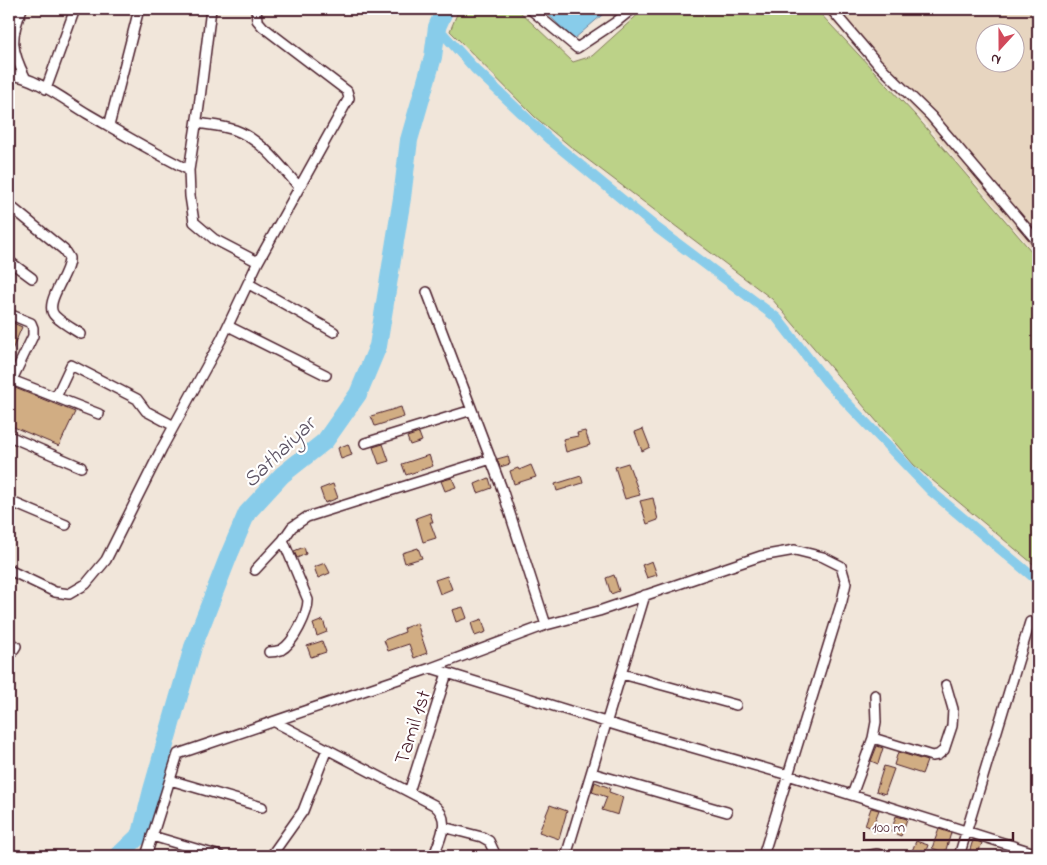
<svg xmlns="http://www.w3.org/2000/svg" width="1047" height="865" viewBox="0 0 1047 865" font-family="'Indie Flower',sans-serif">
<style>
.built{fill:#e7d5c0;fill-rule:evenodd}
.green{fill:#bcd288;stroke:#83785a}
.water{fill:#88ccea;stroke:#6f879e}
.lines{fill:none;stroke-linecap:round;stroke-linejoin:round}
.canal{stroke:#88ccea;stroke-width:10}
.river{stroke:#88ccea;stroke-width:18}
.building{fill:#d1ad83;stroke:#4a1f2b}
.minor-casing{stroke:#4a1f2b;stroke-width:12}
.minor{stroke:#fff;stroke-width:9}
.labels{text-anchor:middle;stroke-width:4.5;stroke-linejoin:round;paint-order:stroke}
.street-label{font-size:21px;fill:#4a1f2b;stroke:#fff}
.water-label{font-size:22px;font-style:italic;fill:#5d5364;stroke:#fff}
</style>
<rect width="100%" height="100%" fill="#f1e6da"/>
<filter id="ink" filterUnits="userSpaceOnUse"><feTurbulence type="fractalNoise" baseFrequency=".02" numOctaves="2"/><feDisplacementMap in="SourceGraphic" scale="10" xChannelSelector="R" yChannelSelector="G"/><feConvolveMatrix kernelMatrix="1 2 1 2 8 2 1 2 1" color-interpolation-filters="sRGB"/></filter>
<g filter="url(#ink)">
<path class="built" d="M820,9H1038V256L914,110ZM984,32H1014V62H984Z"/>
<path class="green" d="M459,9H517L573,62L592,56L644,9H816L916,116L1038,259V568L914,465L772,299L571,147L535,117L450,31Z"/>
<path class="water" d="M542,9H609L574,39Z"/>
<g class="lines">
<path class="canal" d="M437,27L474,68L550,140L657,228L777,318L826,381L932,492L1038,581"/>
<path class="river" d="M118,856L141,834L152,790L193,647L229,555L247,513L282,475L325,441L358,394L378,346L402,198L409,140L433,57L437,27L445,9"/>
</g>
<path class="building" d="M9,321L22,327L9,357Z
M15,388L75,412L59,446L9,425V402Z
M401,407L404,417L375,426L371,416Z
M643,429L650,447L642,451L635,432Z
M585,431L590,445L566,452L563,439L578,436L577,433Z
M419,433L422,441L410,445L407,437Z
M348,444L352,455L341,459L338,448Z
M383,444L389,461L379,464L373,447Z
M429,455L433,466L406,475L402,464Z
M508,456L510,464L500,467L497,459Z
M628,463L640,495L625,499L615,467Z
M531,465L536,477L514,484L510,471L518,468L519,470Z
M581,476L583,483L557,491L555,484Z
M452,478L456,487L445,491L441,481Z
M489,478L492,488L478,493L475,484Z
M333,484L338,498L325,503L320,489Z
M653,498L658,520L647,524L640,501Z
M430,513L433,522H430L436,538L423,542L416,518Z
M304,547L306,554L297,558L294,551Z
M418,548L422,558L405,563L402,553Z
M652,561L657,575L647,578L642,565Z
M325,563L330,573L318,578L314,567Z
M614,575L619,591L611,594L606,578Z
M447,576L452,589L440,594L435,580Z
M463,607L467,618L456,622L452,610Z
M482,619L486,632L475,636L471,623Z
M323,620L327,632L317,636L313,624Z
M417,623L427,653L414,658L409,644L388,651L384,640L405,632L404,628Z
M322,641L326,652L311,657L307,646Z
M877,746L883,748L878,764L871,761Z
M898,752L927,761L922,774L894,765Z
M884,766L894,769L885,794L876,791Z
M595,782L610,788L609,792L623,797L618,815L602,810L607,797L592,792Z
M550,805L567,811L559,839L539,832Z
M871,808L879,810L872,828L865,825Z
M896,816L907,819L901,836L891,832Z
M939,829L951,833L945,853L932,848Z
M973,840L982,843L977,856H968Z
M916,841L928,845L924,856H910Z"/>
<g class="lines">
<defs>
<path id="minor" d="M22,9C10,37 11,50 25,77
M530,9L577,48L616,22L632,9
M831,9L877,63L931,116L1038,242
M9,75C34,76 66,101 88,114C121,133 154,153 189,170L190,196L194,222L214,239L258,262
M46,89L75,9
M197,123C209,125 223,126 235,130C262,140 281,166 299,187
M109,126L139,9
M189,170L199,106L211,9
M9,205L64,250L69,258C70,274 42,304 55,316C62,323 73,329 81,334
M9,261L32,278
M249,284L334,332
M427,292L502,489L546,625
M9,314L31,323L33,328V336L9,386
M228,326L326,375
M9,379L99,414
M56,397L71,365L137,399L146,411L174,426
M9,436L81,467
M365,443L472,410
M9,501L66,525
M9,570L55,592L69,594L86,584L106,560L162,448L222,338L258,262L349,98L347,91L263,27L257,20L256,9
M255,570L283,540L292,527L307,517L491,459
M9,642L16,646L9,657
M269,652C273,652 278,651 281,650C294,643 308,613 308,600L283,540
M431,668L625,728L788,775L1038,854
M622,674L736,705
M275,722L434,805C452,820 440,837 434,856
M873,738L932,756L938,755L944,750L952,726L953,709L946,685
M592,773L727,812
M170,780L262,807
M409,792L447,673
M852,795L873,738L876,722L875,695
M443,827L482,837L489,841L496,856
M152,836L220,856
M146,856L178,754L431,668L546,625L599,611L761,556L795,550L823,557L841,566L846,583L842,601L763,856
M271,856L303,811L327,749
M566,856L645,595
M866,856L877,854L883,856
M959,856L1030,622"/>
</defs>
<use href="#minor" class="minor-casing"/>
<use href="#minor" class="minor"/>
</g>
</g>
<g class="labels">
<g class="street-label">
<text transform="translate(412 727) rotate(-72)" y="7">Tamil 1st</text>
</g>
<g class="water-label">
<text transform="translate(278 451) rotate(-44)" y="8">Sathaiyar</text>
</g>
</g>
<rect width="1047" height="865" fill="none" stroke="#fff" stroke-width="30"/>
<rect x="15" y="15" width="1017" height="835" fill="none" stroke="#4a1f2b" stroke-width="2" filter="url(#ink)"/>
<g transform="translate(1000 48) rotate(201)"><circle r="24" fill="#ffffff" stroke="#b7a5aa"/>
<path d="M0-4L9 19L0 12L-9 19Z" fill="#d1495b"/>
<text y="-8" font-size="14" font-weight="bold" text-anchor="middle" fill="#4a1f2b">N</text>
</g>
<path d="M864 832v8h149v-8" fill="none" stroke="#4a1f2b" stroke-width="2.5"/>
<text x="872" y="832" font-size="15" fill="#4a1f2b" stroke="#ffffff" stroke-width="4" paint-order="stroke">100 m</text>
</svg>
